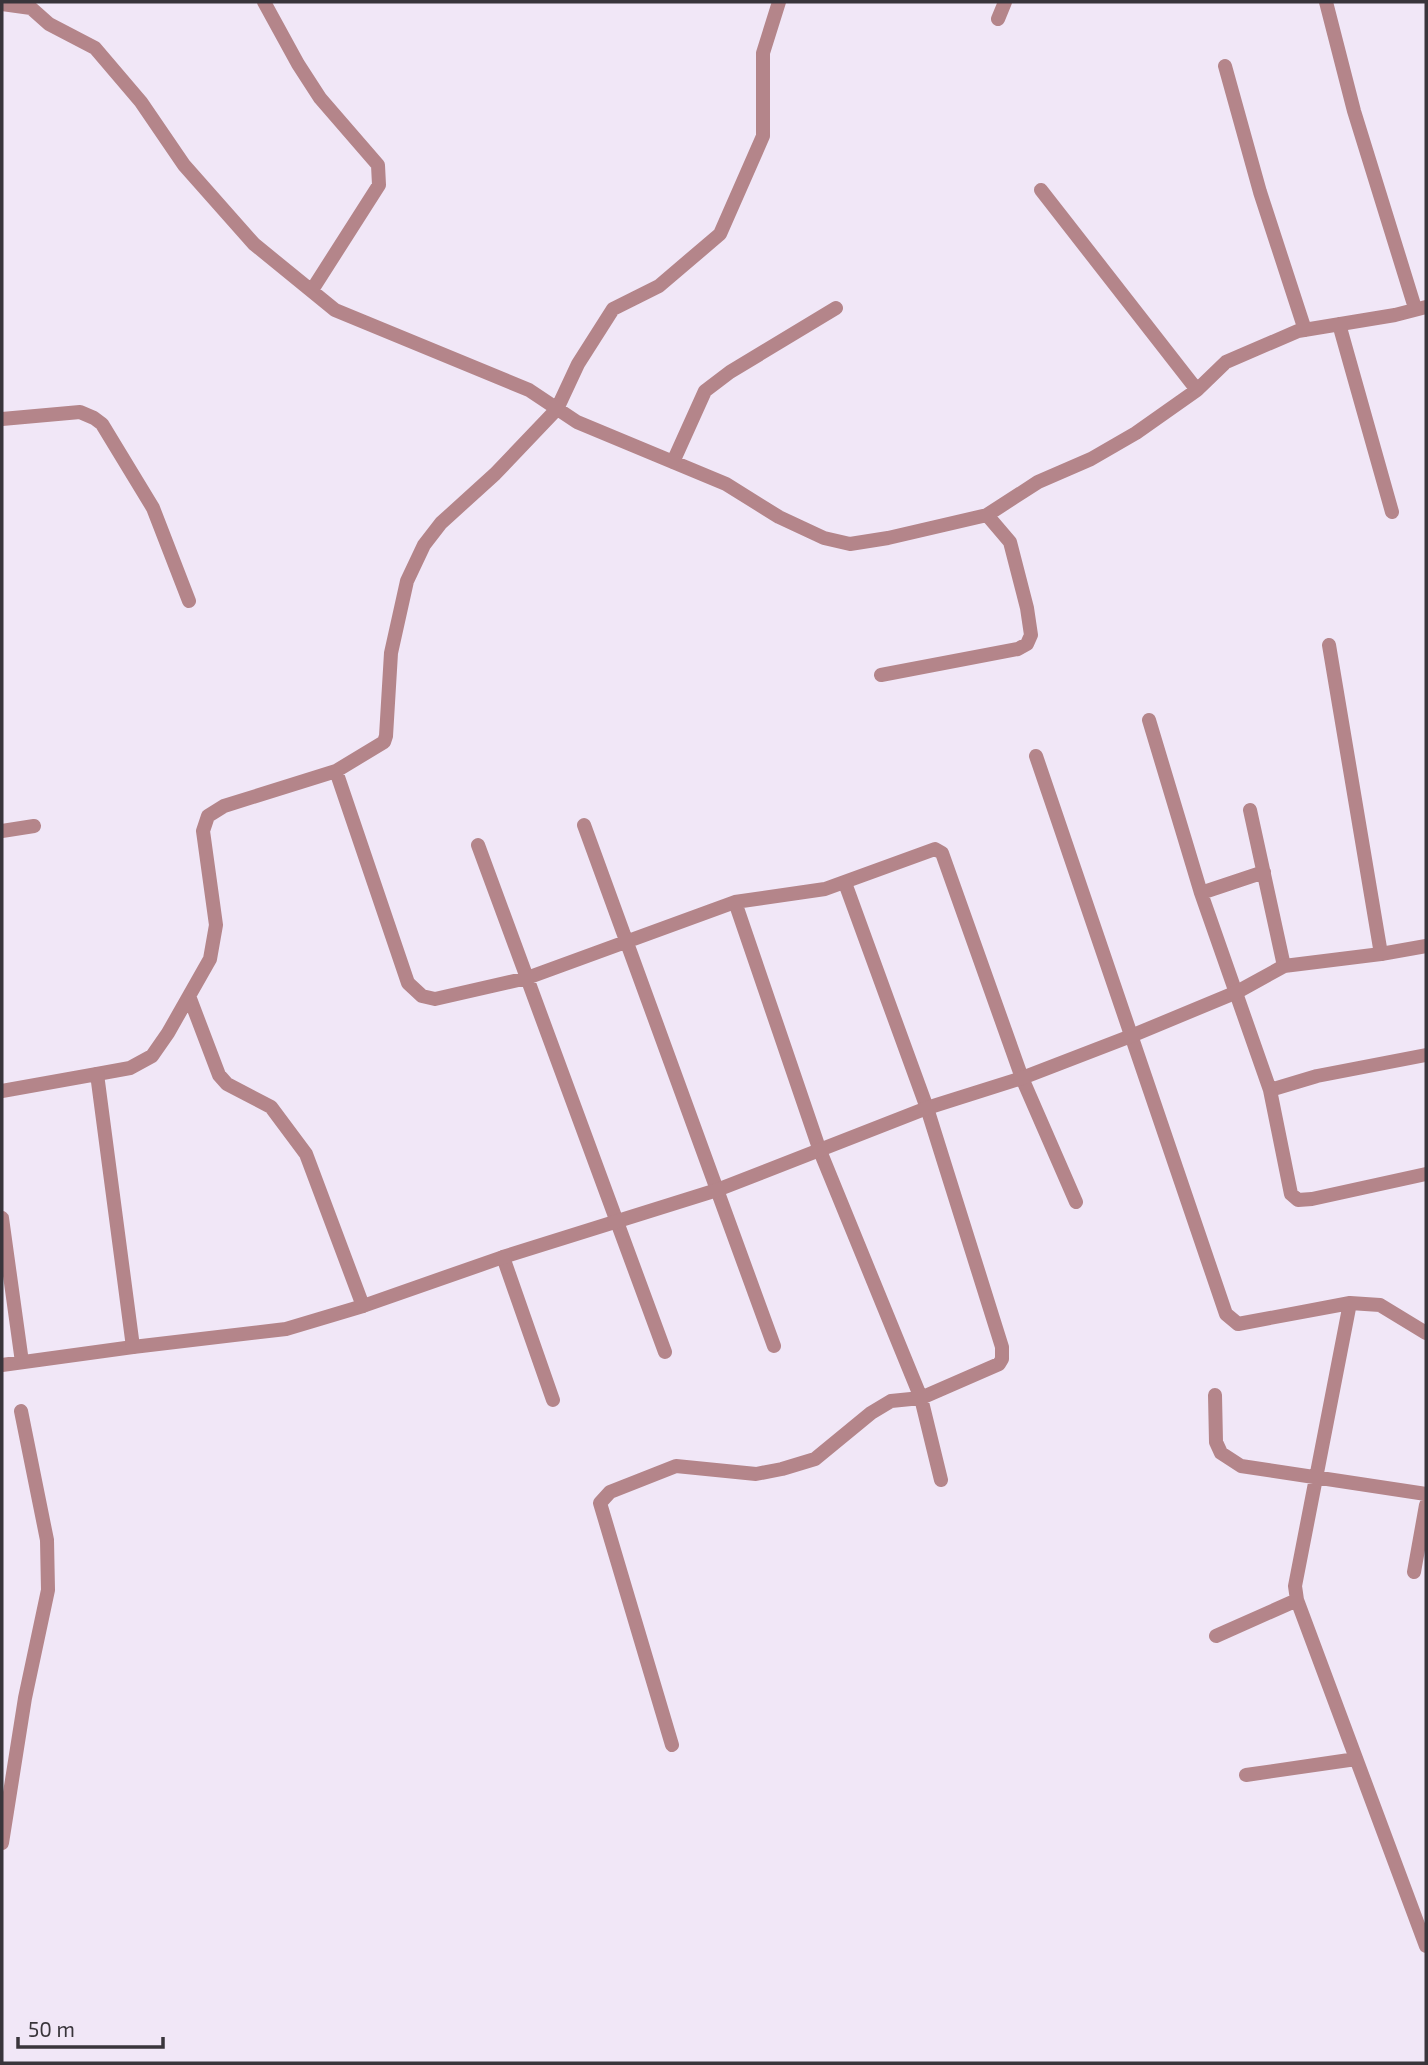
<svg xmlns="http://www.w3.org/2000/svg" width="1428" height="2065" viewBox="0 0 1428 2065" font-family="'Exo 2',sans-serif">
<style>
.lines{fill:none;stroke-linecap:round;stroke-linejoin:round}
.minor{stroke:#b4858a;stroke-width:14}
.tertiary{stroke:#b4858a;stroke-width:14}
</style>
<rect width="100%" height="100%" fill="#f1e7f7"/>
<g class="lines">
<path class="minor" d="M264,2L298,64L320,98L378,165L379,185L312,290
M1326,2L1354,111L1415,308
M2,4L31,8L49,24L95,48L141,102L184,165L254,244L335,310L529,390L577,422L726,484L779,517L824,538L850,544L888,538L987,515L1038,482L1091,459L1136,433L1197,390L1226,362L1298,331L1395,315L1426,307
M998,19L1005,2
M1225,66L1260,192L1305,330
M1041,190L1197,390
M1339,324L1392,512
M2,419L80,412L94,418L102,424L153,508L189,601
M673,462L705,391L730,372L836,308
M1329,645L1381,954
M881,675L1018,649L1027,644L1031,635L1027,608L1010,542L987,515
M1149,720L1201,893L1270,1090L1291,1194L1298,1200L1312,1199L1426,1174
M1036,756L1226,1314L1238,1324L1350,1303L1380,1305L1426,1333
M336,771L408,983L422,996L435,999L527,978L735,902L825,889L935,849L942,853L1022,1078L1076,1202
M1250,810L1284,966
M584,825L774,1346
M2,831L34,826
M478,845L665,1352
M1201,893L1264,872
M735,902L820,1151L921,1398L941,1480
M189,996L219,1075L227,1084L271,1107L306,1154L363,1306
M97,1074L130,1068L152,1056L168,1033L210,959L216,925L203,831L208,816L224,806L336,771L384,742L386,736L391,653L407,581L424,545L441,523L495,474L557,409L578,364L613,309L659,286L720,234L763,136V53L779,2
M1270,1090L1317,1076L1426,1055
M2,1218L22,1362
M503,1257L553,1400
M1350,1303L1295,1586L1297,1600L1426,1946
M2,1365L133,1347
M1215,1395L1216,1442L1221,1453L1241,1466L1426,1494
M1414,1572L1426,1505
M1216,1636L1297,1600
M672,1745L600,1503L610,1492L676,1466L756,1474L782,1469L815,1459L871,1413L891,1401L921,1398L999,1364L1002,1359V1347L927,1108L845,883
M1246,1775L1356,1759
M2,1843L25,1698L48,1590L47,1540L21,1411"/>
<path class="tertiary" d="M2,1091L97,1074L133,1347L286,1329L363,1306L503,1257L717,1190L927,1108L1022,1078L1131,1036L1237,992L1284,966L1381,954L1426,946"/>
</g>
<rect width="1428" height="2065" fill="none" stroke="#39353b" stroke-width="7"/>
<path d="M18 2037v10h145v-10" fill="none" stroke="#39353b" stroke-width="3.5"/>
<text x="28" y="2037" font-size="21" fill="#39353b" stroke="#f1e7f7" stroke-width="5" paint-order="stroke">50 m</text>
</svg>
